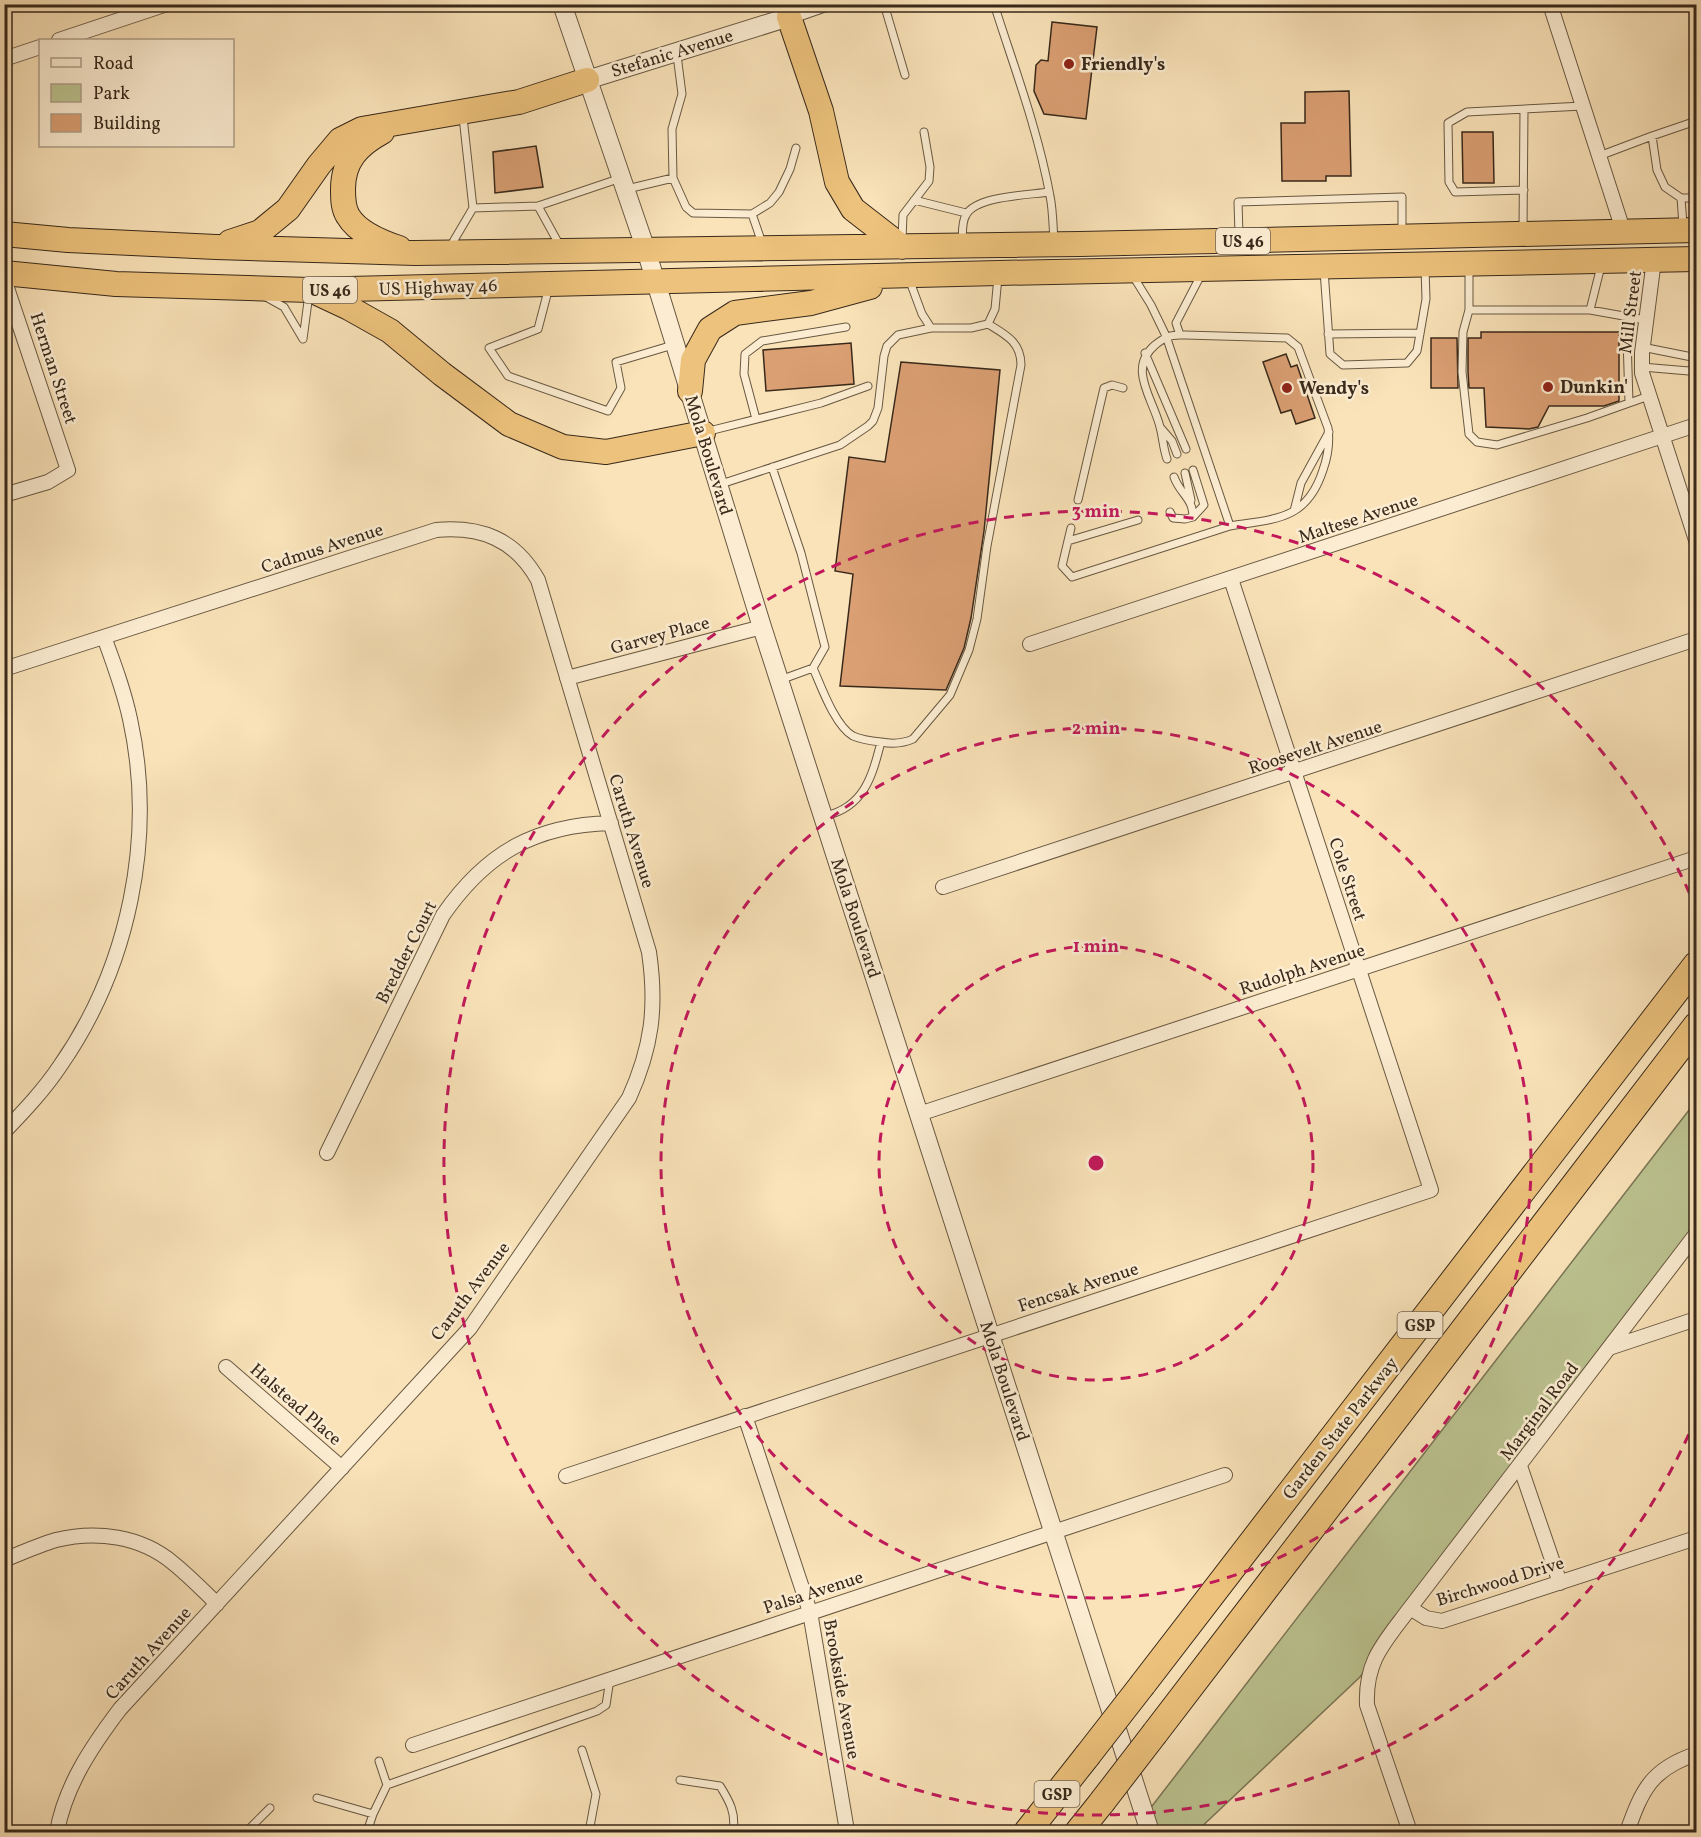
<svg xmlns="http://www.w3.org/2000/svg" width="1701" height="1837" viewBox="0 0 1701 1837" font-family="Vollkorn,serif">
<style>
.green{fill:#bcc491;stroke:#7a7656;stroke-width:1.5}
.building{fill:#da9f73;stroke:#38291b;stroke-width:1.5}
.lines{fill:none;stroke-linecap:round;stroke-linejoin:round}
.service-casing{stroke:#685842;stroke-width:9}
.minor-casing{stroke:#685842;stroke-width:16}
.tertiary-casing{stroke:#685842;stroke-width:20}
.trunk-casing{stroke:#38291b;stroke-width:26}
.motorway-casing{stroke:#38291b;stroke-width:28}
.service{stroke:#fcedd2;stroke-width:7}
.minor{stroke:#fcedd2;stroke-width:14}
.tertiary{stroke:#fcedd2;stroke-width:18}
.trunk{stroke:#edc27c;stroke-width:24}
.motorway{stroke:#edc27c;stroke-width:26}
.motorway-bridge-casing{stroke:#38291b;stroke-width:28;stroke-linecap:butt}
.motorway-bridge{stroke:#edc27c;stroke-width:26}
.ring{fill:none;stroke:#c2185b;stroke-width:3;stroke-dasharray:10 8}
.poi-dot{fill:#8f2418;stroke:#fcedd2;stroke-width:2}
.labels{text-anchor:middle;stroke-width:5;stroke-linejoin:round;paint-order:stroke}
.shield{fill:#fcedd2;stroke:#736452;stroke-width:1.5}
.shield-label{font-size:16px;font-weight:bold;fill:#38291b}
.street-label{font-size:18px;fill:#38291b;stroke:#fcedd2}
.poi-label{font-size:18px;font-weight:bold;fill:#38291b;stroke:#fcedd2;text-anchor:start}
.centre{fill:#c2185b;stroke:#fcedd2;stroke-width:3}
.ring-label{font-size:18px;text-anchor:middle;font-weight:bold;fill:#c2185b;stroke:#fcedd2;stroke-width:5;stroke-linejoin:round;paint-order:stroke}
</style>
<rect width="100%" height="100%" fill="#fae3b9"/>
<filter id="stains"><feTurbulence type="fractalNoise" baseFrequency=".00333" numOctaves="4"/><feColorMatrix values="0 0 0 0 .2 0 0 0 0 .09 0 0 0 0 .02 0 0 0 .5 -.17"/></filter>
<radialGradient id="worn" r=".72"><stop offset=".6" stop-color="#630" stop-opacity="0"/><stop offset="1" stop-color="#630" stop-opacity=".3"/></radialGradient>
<path class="green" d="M1696,1101V1238L1360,1677L1196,1832H1132Z"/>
<path class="building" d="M1052,22L1097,27L1086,119L1044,114L1034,91L1036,65L1041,60L1048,61Z
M1349,91L1351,176H1326V181H1282L1281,123H1305V92Z
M1462,132H1493L1494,183H1463Z
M536,146L543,187L495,193L493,152Z
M1481,332H1619V401L1604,406H1549L1538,427L1529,429L1486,427L1484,388H1469L1468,372V338H1481Z
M1431,338H1457L1458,388H1431Z
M851,343L854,384L766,391L763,350Z
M1286,354L1291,367L1297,365L1315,418L1296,424L1291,410L1281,413L1263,362Z
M901,362L1000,370L984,531L971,618L964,648L946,690L840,686L853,574L835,571L849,457L885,462Z"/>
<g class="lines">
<defs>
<path id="service" d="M884,4L905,75
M994,4C1014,67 1038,130 1050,196C1053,210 1053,227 1054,242
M463,117L473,208L538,206L621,178
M1652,136L1696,121
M1599,156L1652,136L1657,170L1665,187L1681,198
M673,178L672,129L682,94L677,55
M627,189L673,178L686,207L693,213L752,214L770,203L779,192L790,169L796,148
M1524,190L1455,192L1449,182L1448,123L1467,112L1583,106
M914,200L966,213
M538,206L560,246
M752,214L762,243
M1683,225L1681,198H1696
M1523,231L1524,110
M1239,235L1238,202L1402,197V232
M902,239L903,215L929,181L930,167L924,132
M962,243C963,235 961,223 966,215C976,196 1029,195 1049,192
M450,247L473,208
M1469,267V310L1463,332L1462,372L1469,434L1477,442L1497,445L1587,418L1629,403L1627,337L1630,318
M1324,270L1330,354L1343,365L1407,363L1417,351L1426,299L1425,268
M1133,276L1151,305L1166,336L1230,526C1276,519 1307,520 1323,470C1328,456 1330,443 1328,428L1298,347L1287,338L1185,335H1180L1176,323L1202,273
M909,279L922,314L931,328
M549,287L538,329L489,348L508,376L608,411L621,388L616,362L673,345
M266,297L284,307L303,339
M1469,310H1590L1646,320
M1590,310L1601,266
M988,324L995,309L998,277
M1328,334L1420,333
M303,339L309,294
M1642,347L1692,357L1696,363
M1145,353L1186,449
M1642,367L1689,371L1696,366
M1629,403L1649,396
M756,419L744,374L745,354L762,341L846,327
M1160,427L1172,441L1177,454
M705,432L821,403L868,386
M1167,459C1163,448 1163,438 1160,427C1153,398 1127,369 1155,345C1164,338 1168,335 1180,335
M772,467L801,553L825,647L813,668L780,680
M1193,470L1204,505L1193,517
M1185,473L1191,500
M718,485L840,445L868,426L873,421L878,408L884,356L887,346L898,335L931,328H971L988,324C1006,335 1021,342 1021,365L987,546L977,619L969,650L950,695L913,739C902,744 892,744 881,742C871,741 862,740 853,736C835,726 821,686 813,668
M1078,500L1104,388L1112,385L1123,388
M1294,511L1301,483L1329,432
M1170,512L1173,518L1185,519L1193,517C1193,498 1180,494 1174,477
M1071,528L1062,566L1072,577L1230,526
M1068,541L1138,520
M825,816C864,807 872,777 881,742
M582,1750L596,1794L589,1832
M379,1761L387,1785
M680,1780L720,1786C730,1802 736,1813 733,1832
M317,1798L373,1814L367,1832
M373,1814L387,1785L597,1711L606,1705L610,1679
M246,1832L270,1808"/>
<path id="minor" d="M1550,4L1624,233
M789,17L826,4
M59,40L167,4
M4,59L40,47
M1654,260L1642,353V373L1696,540
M4,279L68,470L48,482L4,495
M1030,644L1696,425
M4,669L436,530C481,526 515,539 538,580L649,952C657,1007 652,1047 629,1098L470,1328L120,1709C92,1746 65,1786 57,1832
M567,678L762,627
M943,887L1696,639
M919,1114L1696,858
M4,1132C24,1111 44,1090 60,1066C129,967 156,837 130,719C124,691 114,664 104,637
M327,1153L443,915C486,853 535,825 611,823
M1609,1348L1696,1319
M226,1367L342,1468
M745,1416L810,1612L846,1825V1832
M1520,1466L1560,1583
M566,1476L1431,1190L1231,579
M4,1560C21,1553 39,1545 56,1540C96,1530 141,1536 173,1563C189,1576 203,1590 217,1604
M1410,1608L1696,1234
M413,1745L1225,1475
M1410,1832L1367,1705C1365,1660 1385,1642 1410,1608L1426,1618L1442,1621L1696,1538
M1627,1832C1642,1790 1651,1769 1696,1754"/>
<path id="tertiary" d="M562,4L646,250L762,627L1150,1832
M587,80L789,17"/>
<path id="trunk" d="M789,17L821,111L837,182L853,209L902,247
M382,132C358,145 343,161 343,189C343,199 343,208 348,216C358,233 381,242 399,248
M4,234L68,240L216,247L415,253L1080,244L1696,230
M230,242L260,232L288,209L319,165L340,140L362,129L519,102L587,80
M4,273L116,284L309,290L999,273L1696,259
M317,293L349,308L390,331L442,374L509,424L563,447L606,452L703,433
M690,391L693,360L710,329L735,313L811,303L870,287"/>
<path id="motorway" d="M1143,1684L1696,965
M1155,1733L1696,1026
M1027,1832L1087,1756
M1078,1832L1102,1802"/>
</defs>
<use href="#service" class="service-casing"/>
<use href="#minor" class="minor-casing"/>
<use href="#tertiary" class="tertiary-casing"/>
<use href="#trunk" class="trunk-casing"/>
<use href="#motorway" class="motorway-casing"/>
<use href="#service" class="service"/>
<use href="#minor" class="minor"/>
<use href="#tertiary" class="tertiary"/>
<use href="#trunk" class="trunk"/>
<use href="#motorway" class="motorway"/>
<defs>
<path id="motorway-bridge" d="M1087,1756L1143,1684
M1102,1802L1155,1733"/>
</defs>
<use href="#motorway-bridge" class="motorway-bridge-casing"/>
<use href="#motorway-bridge" class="motorway-bridge"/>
</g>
<g class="ring">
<circle cx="1096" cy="1163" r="217"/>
<circle cx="1096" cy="1163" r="435"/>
<path d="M1696 1418A652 652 0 1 1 1696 908"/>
</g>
<g class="poi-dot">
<circle cx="1069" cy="64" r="6"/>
<circle cx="1548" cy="387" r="6"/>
<circle cx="1287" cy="388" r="6"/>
</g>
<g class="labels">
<g class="shield">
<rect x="1216" y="228" width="54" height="26" rx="4.5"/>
<rect x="303" y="277" width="54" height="26" rx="4.5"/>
<rect x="1397.5" y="1312" width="45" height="26" rx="4.5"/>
<rect x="1034.5" y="1781" width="45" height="26" rx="4.5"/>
</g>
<g class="shield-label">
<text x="1243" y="247">US 46</text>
<text x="330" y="296">US 46</text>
<text x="1420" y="1331">GSP</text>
<text x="1057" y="1800">GSP</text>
</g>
<g class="street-label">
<text transform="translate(672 53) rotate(-17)" y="6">Stefanic Avenue</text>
<text transform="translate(438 287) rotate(-2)" y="6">US Highway 46</text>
<text transform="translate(1630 312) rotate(-83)" y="6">Mill Street</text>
<text transform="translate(54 368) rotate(72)" y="6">Herman Street</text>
<text transform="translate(709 455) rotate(73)" y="6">Mola Boulevard</text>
<text transform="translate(1358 518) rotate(-18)" y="6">Maltese Avenue</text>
<text transform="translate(322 548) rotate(-18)" y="6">Cadmus Avenue</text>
<text transform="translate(660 635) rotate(-15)" y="6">Garvey Place</text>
<text transform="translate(1315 747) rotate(-18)" y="6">Roosevelt Avenue</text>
<text transform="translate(632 831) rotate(73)" y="6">Caruth Avenue</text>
<text transform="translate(1348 879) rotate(72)" y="6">Cole Street</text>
<text transform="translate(856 918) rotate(72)" y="6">Mola Boulevard</text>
<text transform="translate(406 952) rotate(-63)" y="6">Bredder Court</text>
<text transform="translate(1302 969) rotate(-18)" y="6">Rudolph Avenue</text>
<text transform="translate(1078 1287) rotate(-18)" y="6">Fencsak Avenue</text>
<text transform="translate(470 1291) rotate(-53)" y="6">Caruth Avenue</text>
<text transform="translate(1005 1381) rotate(72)" y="6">Mola Boulevard</text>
<text transform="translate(296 1404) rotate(41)" y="6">Halstead Place</text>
<text transform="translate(1539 1411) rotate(-53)" y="6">Marginal Road</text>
<text transform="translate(1340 1428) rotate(-52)" y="6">Garden State Parkway</text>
<text transform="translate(1500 1581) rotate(-17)" y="6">Birchwood Drive</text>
<text transform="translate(813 1592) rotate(-18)" y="6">Palsa Avenue</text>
<text transform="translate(148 1653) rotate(-48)" y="6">Caruth Avenue</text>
<text transform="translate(842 1689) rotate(80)" y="6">Brookside Avenue</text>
</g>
<g class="poi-label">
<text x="1081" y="70">Friendly's</text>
<text x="1560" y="393">Dunkin'</text>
<text x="1299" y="394">Wendy's</text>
</g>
</g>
<circle cx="1096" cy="1163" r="9" class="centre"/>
<g class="ring-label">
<text x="1096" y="517">3 min</text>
<text x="1096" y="734">2 min</text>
<text x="1096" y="952">1 min</text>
</g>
<rect width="1701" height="1837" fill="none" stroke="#fae3b9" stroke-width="24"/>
<rect x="6" y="6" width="1689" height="1825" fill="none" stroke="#38291b" stroke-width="3"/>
<rect x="12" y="12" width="1677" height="1813" fill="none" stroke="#38291b" stroke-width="1.5"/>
<rect x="39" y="39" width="195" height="108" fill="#fcedd2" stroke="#ae9f89" stroke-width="1.5"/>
<rect x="51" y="58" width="30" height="9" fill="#fcedd2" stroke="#ae9f89" stroke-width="1.5"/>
<text x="93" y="69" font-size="18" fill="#38291b">Road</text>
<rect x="51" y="84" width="30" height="18" fill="#bcc491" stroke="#ae9f89" stroke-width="1.5"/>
<text x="93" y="99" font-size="18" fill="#38291b">Park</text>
<rect x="51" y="114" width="30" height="18" fill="#da9f73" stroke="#ae9f89" stroke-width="1.5"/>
<text x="93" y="129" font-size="18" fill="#38291b">Building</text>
<rect width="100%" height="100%" filter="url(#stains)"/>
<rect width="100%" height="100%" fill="url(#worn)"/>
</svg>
